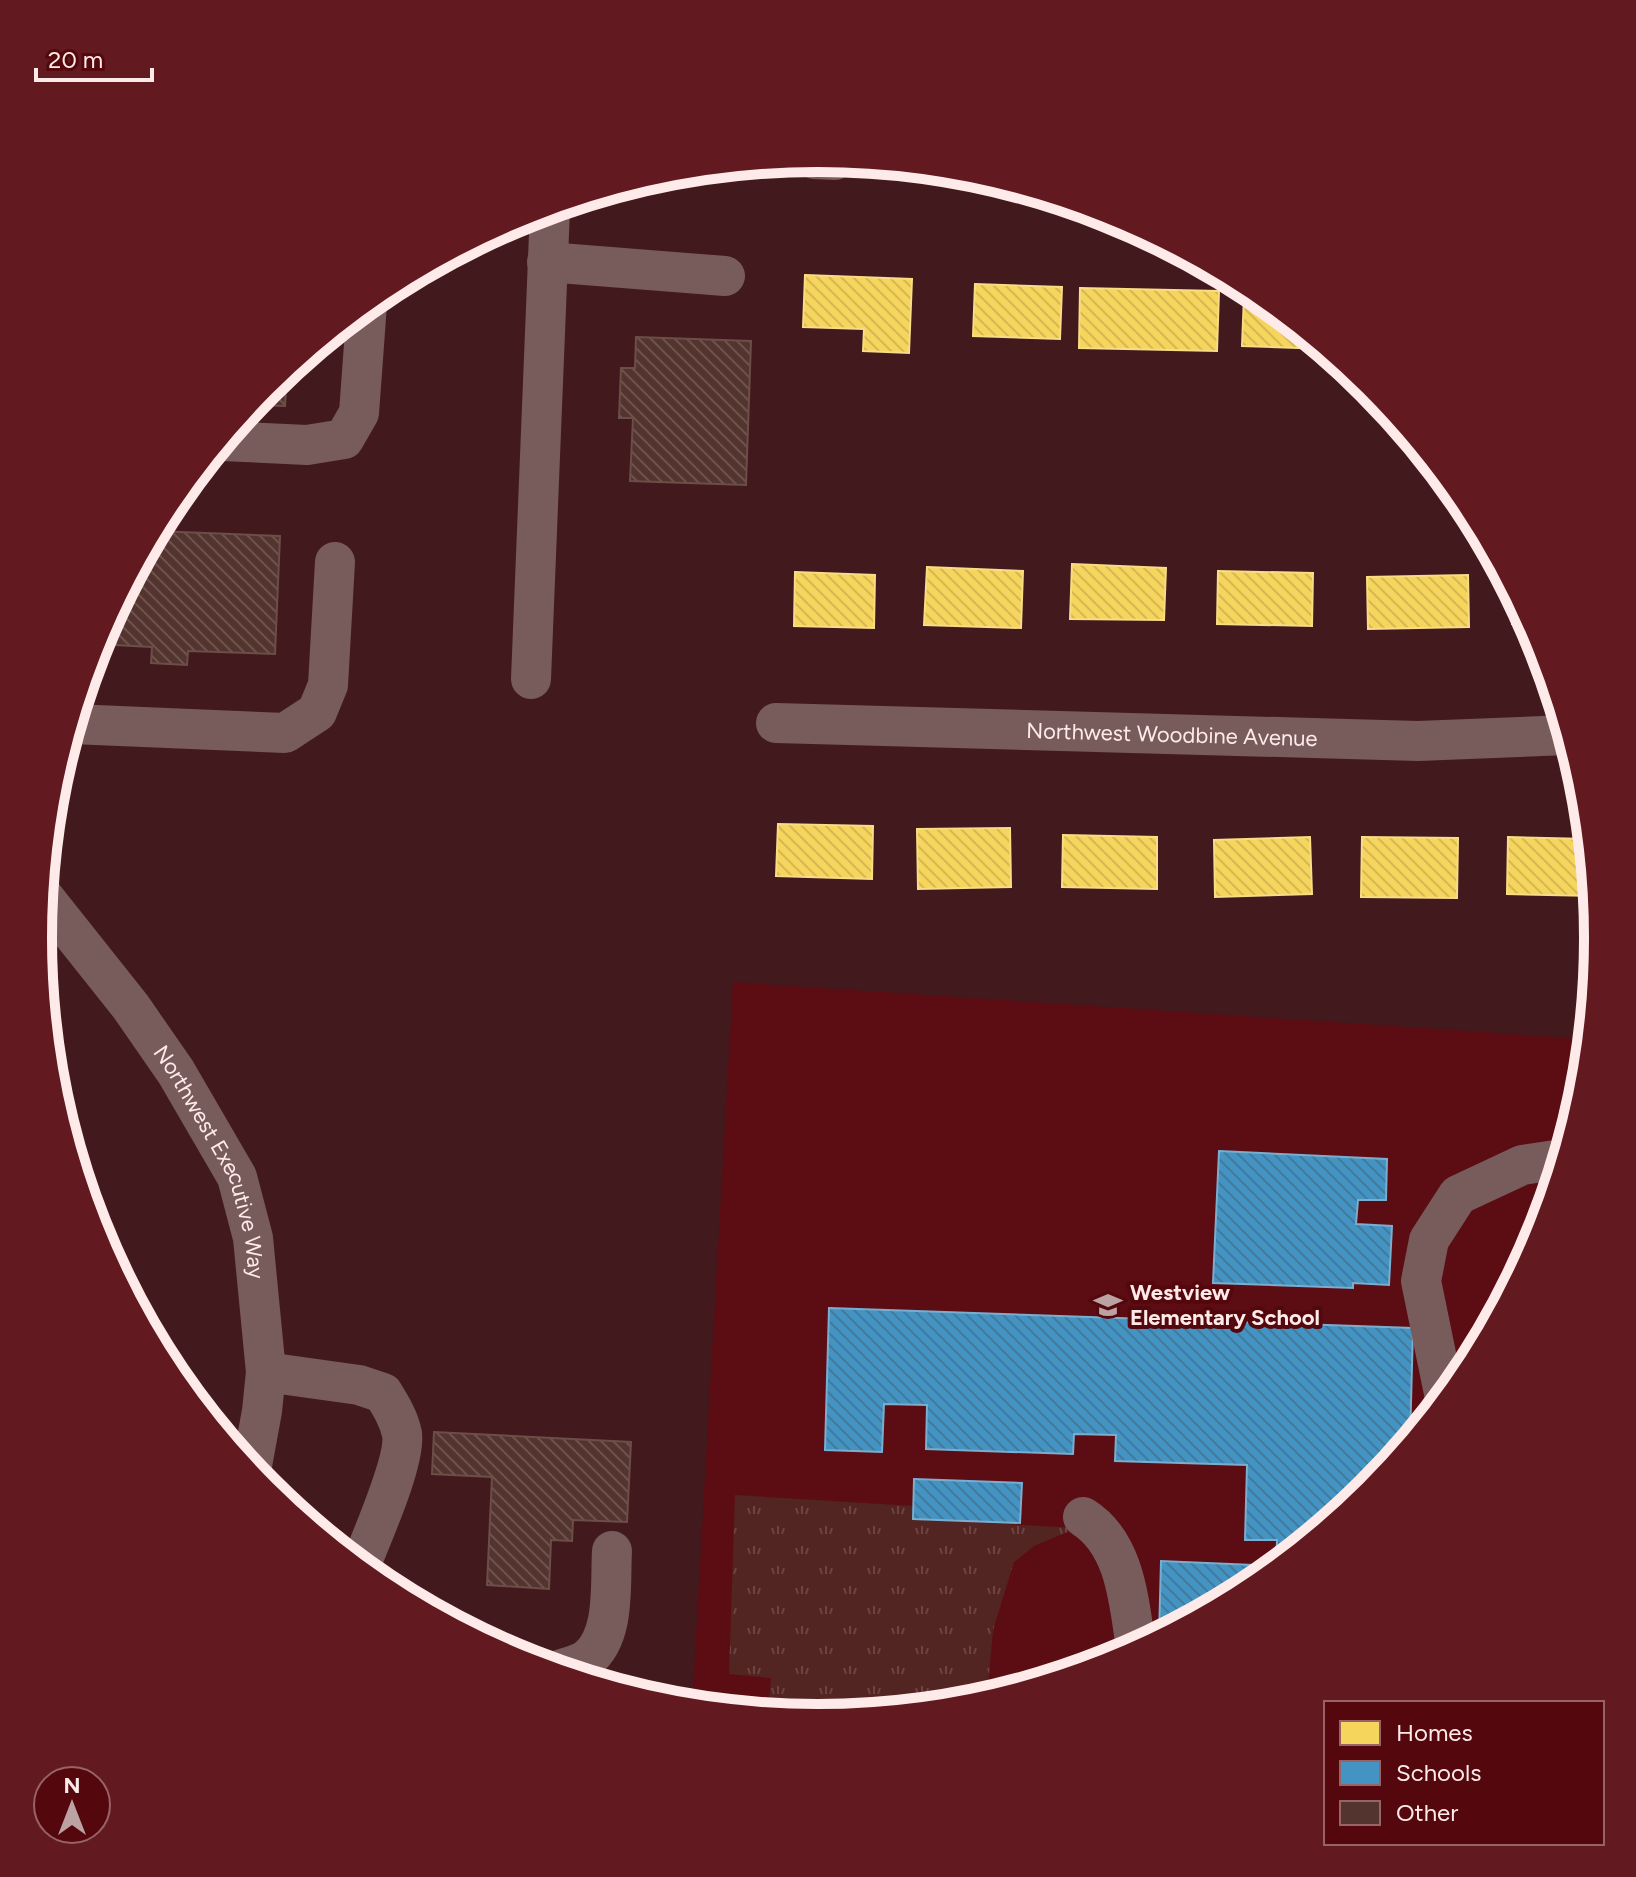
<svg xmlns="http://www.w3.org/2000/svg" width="1636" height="1877" viewBox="0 0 1636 1877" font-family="Figtree,sans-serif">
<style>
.built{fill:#5b0d13}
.park{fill:url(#park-tufts)}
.homes{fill:url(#homes-back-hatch);stroke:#f8dc86;stroke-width:2}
.schools{fill:url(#schools-back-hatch);stroke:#7badce;stroke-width:2}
.building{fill:url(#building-back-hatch);stroke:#6d4d48;stroke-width:2}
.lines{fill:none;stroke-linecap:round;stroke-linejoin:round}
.minor{stroke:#785b5b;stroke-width:40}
.labels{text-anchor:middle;stroke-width:8;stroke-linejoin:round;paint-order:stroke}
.street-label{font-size:22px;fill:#feebe9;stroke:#54080e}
.poi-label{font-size:22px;font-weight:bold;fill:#feebe9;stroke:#54080e;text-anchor:start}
.rim{fill:none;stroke:#feebe9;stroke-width:10}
</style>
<defs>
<pattern id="park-tufts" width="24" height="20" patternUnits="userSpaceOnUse" patternTransform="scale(2)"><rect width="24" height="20" fill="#522422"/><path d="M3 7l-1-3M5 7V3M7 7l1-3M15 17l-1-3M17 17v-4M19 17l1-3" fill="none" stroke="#6c4442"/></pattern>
<pattern id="homes-back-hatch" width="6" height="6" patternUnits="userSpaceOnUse" patternTransform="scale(2)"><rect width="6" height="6" fill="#f6d55c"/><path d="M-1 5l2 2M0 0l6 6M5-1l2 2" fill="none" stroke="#d4b858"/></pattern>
<pattern id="schools-back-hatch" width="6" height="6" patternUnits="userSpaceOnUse" patternTransform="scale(2)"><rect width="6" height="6" fill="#4393c3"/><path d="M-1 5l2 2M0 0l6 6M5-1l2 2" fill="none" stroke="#467897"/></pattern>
<pattern id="building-back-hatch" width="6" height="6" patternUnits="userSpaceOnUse" patternTransform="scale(2)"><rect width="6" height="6" fill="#53342f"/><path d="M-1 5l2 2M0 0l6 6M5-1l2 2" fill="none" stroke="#6d524d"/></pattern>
</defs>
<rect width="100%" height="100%" fill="#421a1d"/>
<path class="built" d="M733,982L1588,1039L1583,1091L1538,1237L1466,1372L1369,1490L1251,1587L1116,1659L970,1704L818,1718L692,1706Z"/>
<path class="park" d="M735,1495L913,1506V1519L1077,1528L1034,1546L1014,1562L993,1630L987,1698L970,1704L818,1718L768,1714L771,1678L729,1674Z"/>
<path class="homes" d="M805,275L912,279L909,353L863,351L864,329L803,327Z
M975,284L1062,287L1060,339L973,336Z
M1080,288L1219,291L1217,351L1079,348Z
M1244,296L1260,297L1323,349L1242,346Z
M1072,564L1166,568L1164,620L1070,619Z
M927,567L1023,571L1021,628L924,625Z
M1218,571L1313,573L1312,626L1217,624Z
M795,572L875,575L874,628L794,626Z
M1468,575L1469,627L1368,629L1367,577Z
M1513,592L1530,624H1512Z
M778,824L873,826L872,879L776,876Z
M1010,828L1011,887L918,889L917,829Z
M1063,835L1157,837V889L1062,887Z
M1310,837L1312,894L1215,897L1214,840Z
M1362,837L1458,838L1457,898L1361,897Z
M1508,837L1588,839L1594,896L1507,894Z"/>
<path class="schools" d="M1219,1151L1387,1159L1386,1200H1358L1356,1224L1392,1226L1389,1285L1353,1283V1288L1213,1283Z
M829,1308L1413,1328L1410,1441L1369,1490L1251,1587L1159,1637L1161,1561L1276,1566L1277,1540H1245L1247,1465L1115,1461L1116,1435L1074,1434L1073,1454L926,1449L927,1405L884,1404L882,1452L825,1450Z
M914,1479L1022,1483L1020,1523L913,1519Z"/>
<path class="building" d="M636,337L751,341L746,485L630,481L633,418H619L621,368H635Z
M287,370L285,406L251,405L267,387Z
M156,531L280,536L275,654L188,651L187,665L151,663L152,647L96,644Z
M434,1432L631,1442L627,1522L573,1520L572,1541L551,1540L549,1589L487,1585L492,1477L432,1474Z"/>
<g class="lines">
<g class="minor">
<path d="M814,159L835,160"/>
<path d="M547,262L725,276"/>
<path d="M222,441L307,445L344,439L359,413L367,304"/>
<path d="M531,679L550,209"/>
<path id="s1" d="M776,723L1418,741L1567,735"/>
<path d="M72,724L285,733L317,712L328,685L335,562"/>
<path id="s2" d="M42,895L131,1007L176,1072L237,1177L253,1238L266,1372L262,1411L251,1471"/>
<path d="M266,1372L359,1385L383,1393C391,1406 399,1419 402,1434C406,1461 371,1538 360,1567"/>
<path d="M1445,1398L1421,1281L1429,1240L1458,1195L1522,1165L1562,1159"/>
<path d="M1083,1517C1126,1544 1129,1603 1136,1648"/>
<path d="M557,1671C566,1667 579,1665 587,1659C616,1637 610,1584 612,1551"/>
</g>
</g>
<defs>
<symbol id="school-bare" viewBox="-9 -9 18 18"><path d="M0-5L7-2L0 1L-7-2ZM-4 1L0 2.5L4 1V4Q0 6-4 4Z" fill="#bca2a2" stroke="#54080e" stroke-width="2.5" paint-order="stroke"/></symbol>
</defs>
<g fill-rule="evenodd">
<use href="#school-bare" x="1088" y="1285" width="40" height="40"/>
</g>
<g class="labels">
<g class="street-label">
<text dy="8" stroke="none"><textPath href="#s1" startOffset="396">Northwest Woodbine Avenue</textPath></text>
<text dy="8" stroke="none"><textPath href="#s2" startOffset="320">Northwest Executive Way</textPath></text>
</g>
<g class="poi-label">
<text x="1130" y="1300">Westview<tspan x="1130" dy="25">Elementary School</tspan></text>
</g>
</g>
<path d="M0 0H1636V1877H0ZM52 938a766 766 0 1 1 1532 0a766 766 0 1 1-1532 0Z" fill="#621a20" fill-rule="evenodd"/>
<path class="rim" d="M52 938a766 766 0 1 1 1532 0a766 766 0 1 1-1532 0Z"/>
<rect x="1324" y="1701" width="280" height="144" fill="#54080e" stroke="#986366" stroke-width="2"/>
<rect x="1340" y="1721" width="40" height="24" fill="#f6d55c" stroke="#986366" stroke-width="2"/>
<text x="1396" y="1741" font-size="24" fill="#feebe9">Homes</text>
<rect x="1340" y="1761" width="40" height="24" fill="#4393c3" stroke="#986366" stroke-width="2"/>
<text x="1396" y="1781" font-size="24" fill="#feebe9">Schools</text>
<rect x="1340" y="1801" width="40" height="24" fill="#53342f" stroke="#986366" stroke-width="2"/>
<text x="1396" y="1821" font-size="24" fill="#feebe9">Other</text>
<g transform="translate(72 1805)"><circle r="38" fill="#54080e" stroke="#986366" stroke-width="2"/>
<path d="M0-6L14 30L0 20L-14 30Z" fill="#bca2a2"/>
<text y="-12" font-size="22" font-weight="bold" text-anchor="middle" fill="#feebe9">N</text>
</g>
<path d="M36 68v12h116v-12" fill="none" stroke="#feebe9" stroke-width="4"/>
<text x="48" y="68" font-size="24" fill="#feebe9" stroke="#54080e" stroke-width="6" paint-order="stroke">20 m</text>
</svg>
